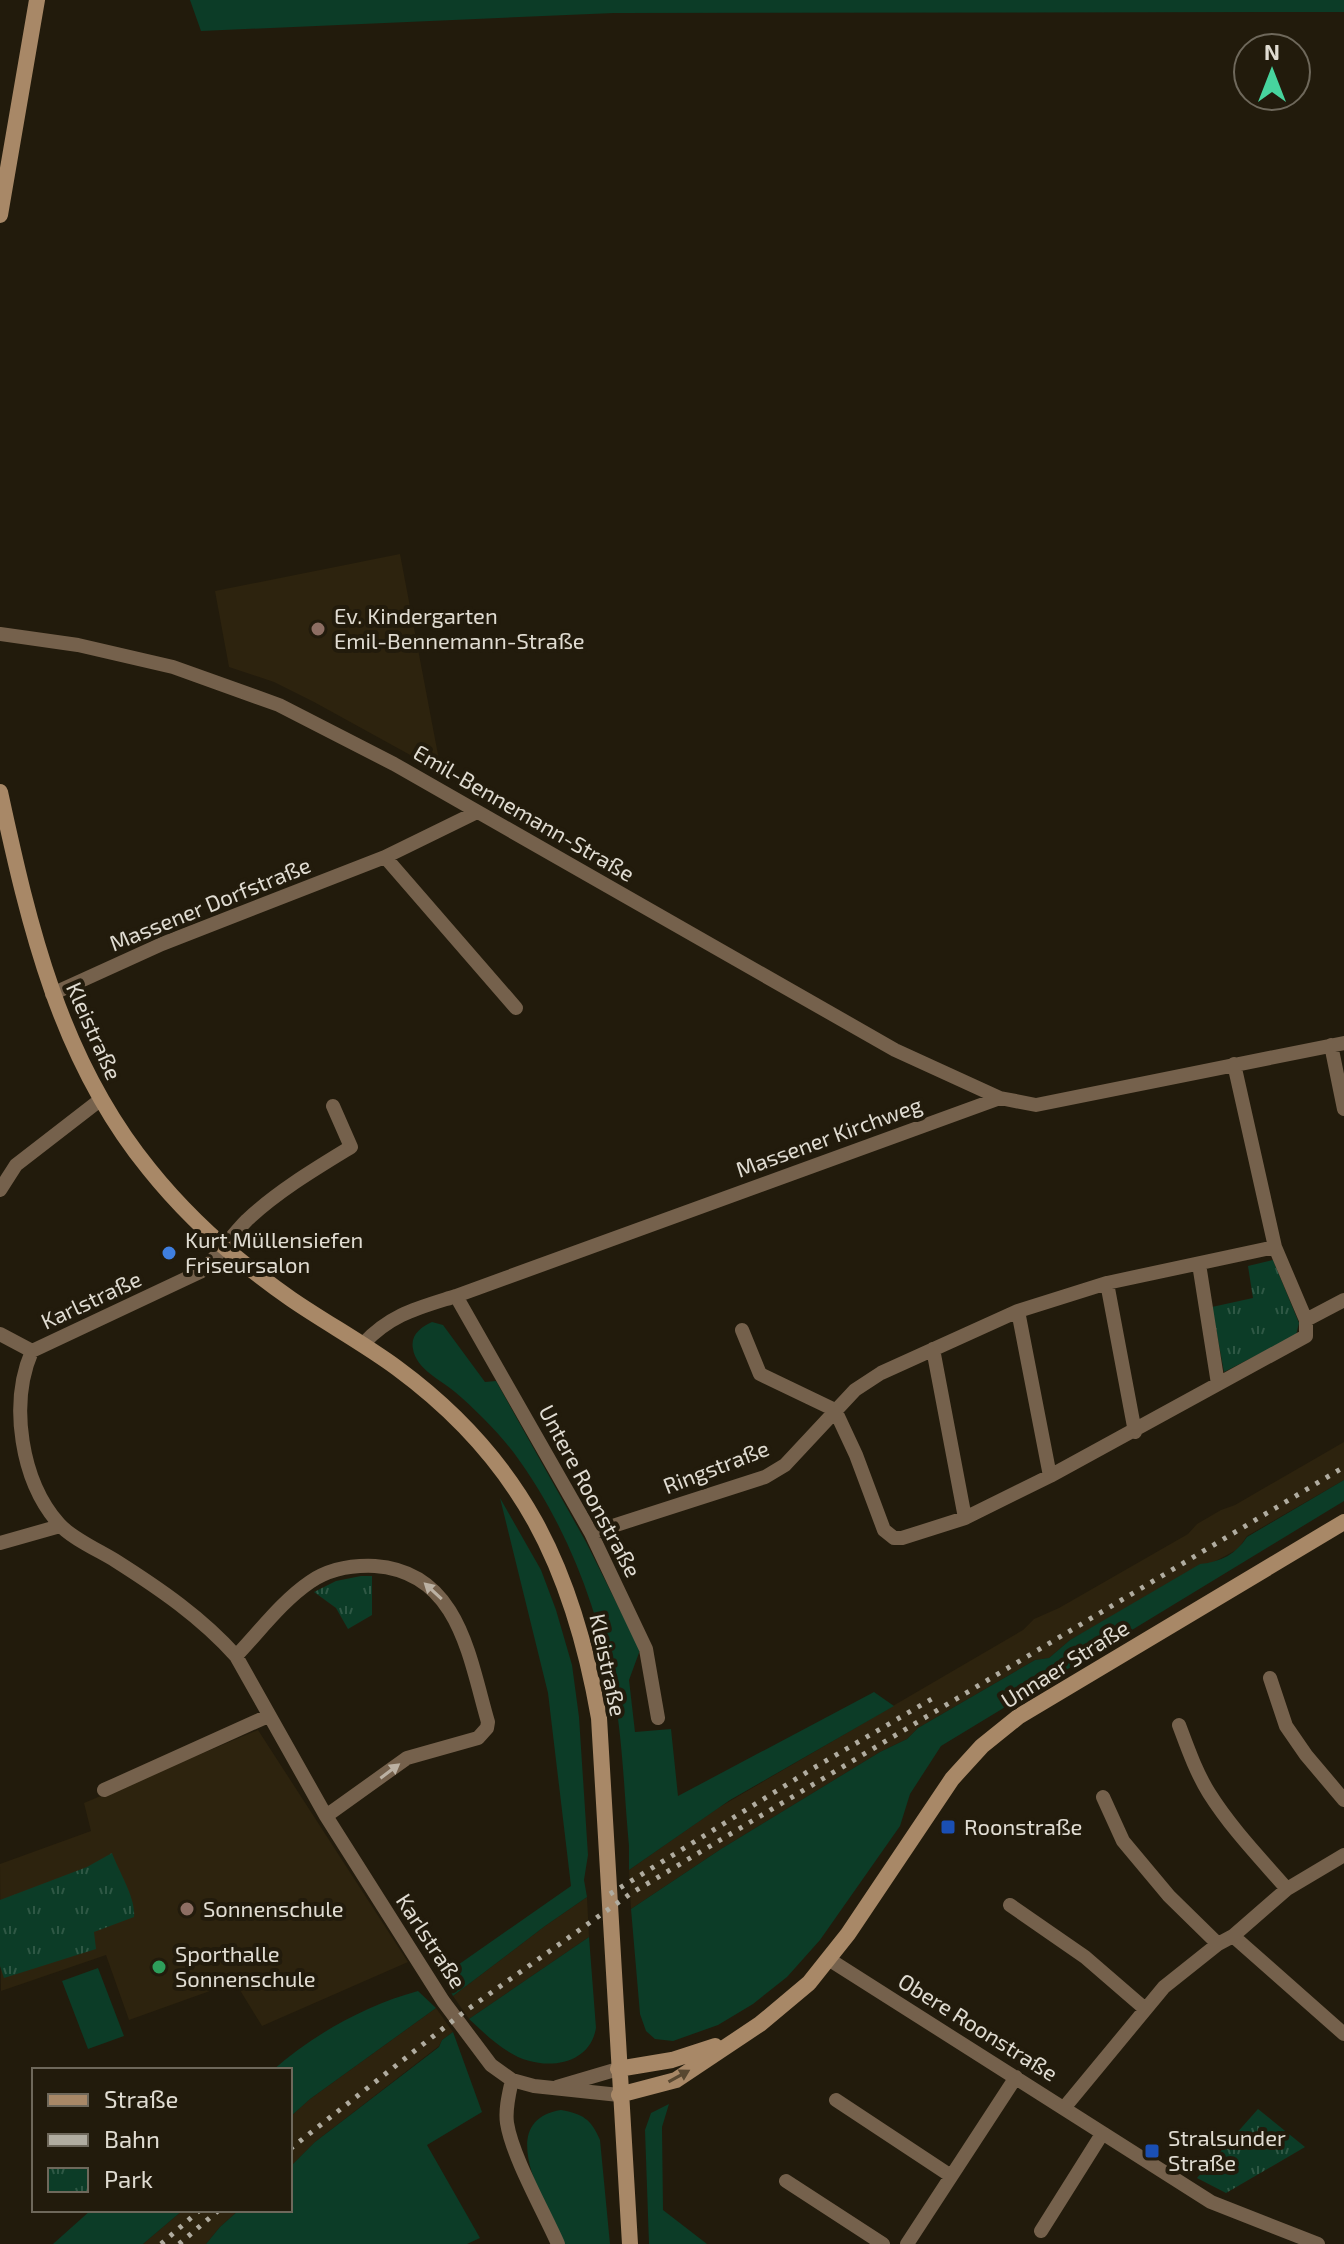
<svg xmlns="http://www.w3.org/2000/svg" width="1344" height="2244" viewBox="0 0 1344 2244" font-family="'Exo 2',sans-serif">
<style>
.built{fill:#2d230e}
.grass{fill:#0c3c27}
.park{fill:url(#park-tufts)}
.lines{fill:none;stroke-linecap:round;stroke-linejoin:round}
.minor{stroke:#75614c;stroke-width:14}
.secondary{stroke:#a88867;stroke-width:16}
.rail{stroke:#b0aca0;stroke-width:5;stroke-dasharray:4 8;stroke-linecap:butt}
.oneway{fill:#bbb1a3}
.oneway2{fill:#584730}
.education-dot{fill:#8d6e63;stroke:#221b0c;stroke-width:3}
.shop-dot{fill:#3f7fe0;stroke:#221b0c;stroke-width:3}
.transit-dot{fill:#1a4fb4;stroke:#221b0c;stroke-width:3}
.leisure-dot{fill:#2e9e5b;stroke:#221b0c;stroke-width:3}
.labels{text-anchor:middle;stroke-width:8;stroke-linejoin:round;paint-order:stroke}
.poi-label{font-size:22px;fill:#e0dcd2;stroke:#221b0c;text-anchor:start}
.street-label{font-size:22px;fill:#e0dcd2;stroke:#221b0c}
</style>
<defs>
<pattern id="park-tufts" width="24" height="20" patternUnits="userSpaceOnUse" patternTransform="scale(2)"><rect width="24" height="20" fill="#0c3c27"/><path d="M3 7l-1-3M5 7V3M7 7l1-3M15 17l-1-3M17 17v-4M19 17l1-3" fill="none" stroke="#2f5845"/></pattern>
</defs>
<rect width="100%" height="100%" fill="#221b0c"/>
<path class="built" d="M400,554L439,760L432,767L314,702L274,682L229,667L215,591Z
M1344,1442V1480L1247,1536L1238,1549L1070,1640L1049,1658L1035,1660L918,1728L907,1739L880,1752L721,1849L631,1909L629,1870L718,1808L1023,1630L1034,1619L1059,1608L1188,1534L1197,1524L1221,1510L1235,1505Z
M258,1730L408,1962L262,2026L235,1982L129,2020L106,1955L1,1991L0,1864L91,1831L84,1803Z
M587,1897L589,1937L469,2019L453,1996L545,1926Z
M436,2008L453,2032L442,2040L439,2046L315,2142L290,2167V2117L310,2099Z
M183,2210H239L220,2227L206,2244H143Z"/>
<path class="grass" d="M190,0H1344V12L614,13L201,31Z
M432,1322L443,1325L485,1382L496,1381L586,1542L640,1650L629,1680L635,1732L671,1729L678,1796L874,1692L894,1706L730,1800L629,1870V1846C624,1794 623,1739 613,1688C597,1605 565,1522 514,1453C498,1432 475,1409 455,1392C441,1380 416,1369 413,1349C410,1335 421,1327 432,1322Z
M1344,1480V1501L941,1746L910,1794L900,1826L820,1940L787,1977L753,2004L718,2025L673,2041L655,2039L646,2031L640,2014L631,1909L721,1849L880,1752L907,1739L918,1728L1035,1660L1049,1658L1070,1640L1200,1564C1221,1562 1236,1554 1247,1537Z
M500,1498L541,1570L556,1610L572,1665L579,1717L588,1855L584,1880L587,1897L545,1926L453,1996L444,1978L455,1967L571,1886L548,1693Z
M589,1937L596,2028C589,2069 538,2071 509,2052C494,2043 482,2031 469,2019Z
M98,1968L124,2036L88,2049L62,1981Z
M418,1991L436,2008L310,2099L290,2117V2070H273C314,2034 366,2005 418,1991Z
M453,2032L482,2112L427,2145L480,2238L467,2244H206L220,2227L239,2210H290V2167L315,2142L439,2047L442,2040Z
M669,2104L662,2127L663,2210L707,2244H649L645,2130L651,2113Z
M561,2110C583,2114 591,2119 600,2140L610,2244H565C547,2207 492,2121 561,2110Z
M91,2210H183L143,2244H53Z"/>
<path class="park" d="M1273,1260L1299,1323L1296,1335L1224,1372L1212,1307L1253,1298L1248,1266Z
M361,1576H372V1615L348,1629L336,1608L314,1592L336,1581Z
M112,1853C119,1872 136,1898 134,1917L94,1932L96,1949L4,1978L0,1966V1900L87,1867Z
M1258,2109L1305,2147L1226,2193L1197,2178Z"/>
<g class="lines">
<path class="minor" d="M0,634L78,645L173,667L279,705L394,764L895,1050L1000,1098
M385,857L516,1008
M52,994L162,944L385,857L477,812
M1331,1045L1344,1109
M333,1106L351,1147C315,1169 278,1191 247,1220C230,1237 218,1257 200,1272L32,1351C9,1404 21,1481 59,1524C71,1538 100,1551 116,1561C160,1589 201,1617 236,1656L326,1816L443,2001L491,2065L512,2080L534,2086L619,2095
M0,1190L16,1165L100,1100
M1275,1247L1306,1320
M1199,1264L1218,1384
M1107,1283L1135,1432
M456,1296L591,1533L646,1649L658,1718
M1018,1311L1050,1476
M742,1330L760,1374L835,1410L856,1455L884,1530L894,1538H902L965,1518L1050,1476L1306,1336V1320L1344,1300
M0,1334L32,1351
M363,1344C391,1314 418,1308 456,1296L1000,1098L1036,1105L1344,1043
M933,1349L965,1518
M591,1533L765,1477L785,1465L855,1390L881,1373L1018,1311L1107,1283L1275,1247L1234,1064
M0,1543L60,1526
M236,1656C259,1632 282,1601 310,1582C329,1569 352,1565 375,1566C459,1572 469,1657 488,1722L487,1728L478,1738L407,1758L326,1816
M1270,1678L1286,1726L1306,1755L1344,1800
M1179,1725C1188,1749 1196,1772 1209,1793C1231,1828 1260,1858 1287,1889
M104,1790L268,1716
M1103,1797L1123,1841L1169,1896L1218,1944
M1010,1905L1085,1957L1144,2008
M1233,1936L1344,2034
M830,1960L1211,2202L1318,2244
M512,2080C509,2094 505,2109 507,2123C512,2156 544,2212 558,2244
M557,2087L618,2069
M836,2100L951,2176
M1064,2108L1164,1987L1218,1944L1233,1936L1287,1889L1344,1855
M786,2181L883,2244
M1041,2231L1102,2134
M907,2244L1016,2077"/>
<path class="secondary" d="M0,215L37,0
M0,792C29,926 60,1060 149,1169C189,1219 238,1262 291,1299C326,1323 363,1343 397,1368C522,1460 573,1569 599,1718L630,2244
M618,2069L672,2060L715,2046
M619,2095L676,2080L760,2024L809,1983L848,1934L952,1779L982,1746L1018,1717L1344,1522"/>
<path class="rail" d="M610,1894L812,1769L935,1697
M290,2149L464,2012L630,1894L1344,1467
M161,2244L200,2210
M179,2244L219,2210"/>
</g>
<defs><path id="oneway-solid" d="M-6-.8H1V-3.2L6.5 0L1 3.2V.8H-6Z" transform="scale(2)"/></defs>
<g class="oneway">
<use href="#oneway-solid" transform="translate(433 1591) rotate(-137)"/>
<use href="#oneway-solid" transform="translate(390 1771) rotate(-37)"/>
</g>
<use class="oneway2" href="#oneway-solid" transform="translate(679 2076) rotate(-29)"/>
<g class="education-dot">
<circle cx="318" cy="629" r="8"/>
<circle cx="187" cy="1909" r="8"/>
</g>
<circle class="shop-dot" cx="169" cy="1253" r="8"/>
<g class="transit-dot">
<rect x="940" y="1819" width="16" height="16" rx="4"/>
<rect x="1144" y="2143" width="16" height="16" rx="4"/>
</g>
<circle class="leisure-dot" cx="159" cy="1967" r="8"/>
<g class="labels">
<g class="poi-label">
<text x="334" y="624">Ev. Kindergarten<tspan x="334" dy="25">Emil-Bennemann-Straße</tspan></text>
<text x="185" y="1248">Kurt Müllensiefen<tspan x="185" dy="25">Friseursalon</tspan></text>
<text x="964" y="1835">Roonstraße</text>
<text x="203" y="1917">Sonnenschule</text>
<text x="175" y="1962">Sporthalle<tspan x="175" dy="25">Sonnenschule</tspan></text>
<text x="1168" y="2146">Stralsunder<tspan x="1168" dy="25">Straße</tspan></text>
</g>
<g class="street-label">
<text transform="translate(524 813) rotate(30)" y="8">Emil-Bennemann-Straße</text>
<text transform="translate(210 904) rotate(-22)" y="8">Massener Dorfstraße</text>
<text transform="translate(94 1031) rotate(66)" y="8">Kleistraße</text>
<text transform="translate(829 1137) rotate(-20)" y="8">Massener Kirchweg</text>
<text transform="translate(91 1300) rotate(-25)" y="8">Karlstraße</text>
<text transform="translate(716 1467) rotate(-21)" y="8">Ringstraße</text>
<text transform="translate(590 1491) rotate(62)" y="8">Untere Roonstraße</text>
<text transform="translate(1065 1664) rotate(-32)" y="8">Unnaer Straße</text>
<text transform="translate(608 1665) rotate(78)" y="8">Kleistraße</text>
<text transform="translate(431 1941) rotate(57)" y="8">Karlstraße</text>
<text transform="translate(978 2027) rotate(32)" y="8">Obere Roonstraße</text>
</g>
</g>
<rect x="32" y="2068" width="260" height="144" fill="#221b0c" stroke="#6e685b" stroke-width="2"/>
<rect x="48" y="2094" width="40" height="12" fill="#a88867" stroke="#6e685b" stroke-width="2"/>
<text x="104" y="2108" font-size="24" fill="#e0dcd2">Straße</text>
<rect x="48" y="2134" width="40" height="12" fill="#b0aca0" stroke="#6e685b" stroke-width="2"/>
<text x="104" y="2148" font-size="24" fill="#e0dcd2">Bahn</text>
<rect x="48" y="2168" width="40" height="24" fill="url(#park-tufts)" stroke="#6e685b" stroke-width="2"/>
<text x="104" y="2188" font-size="24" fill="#e0dcd2">Park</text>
<g transform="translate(1272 72)"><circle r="38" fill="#221b0c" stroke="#6e685b" stroke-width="2"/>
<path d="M0-6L14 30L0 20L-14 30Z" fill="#47d49e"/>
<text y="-12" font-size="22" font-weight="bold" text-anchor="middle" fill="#e0dcd2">N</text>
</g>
</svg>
